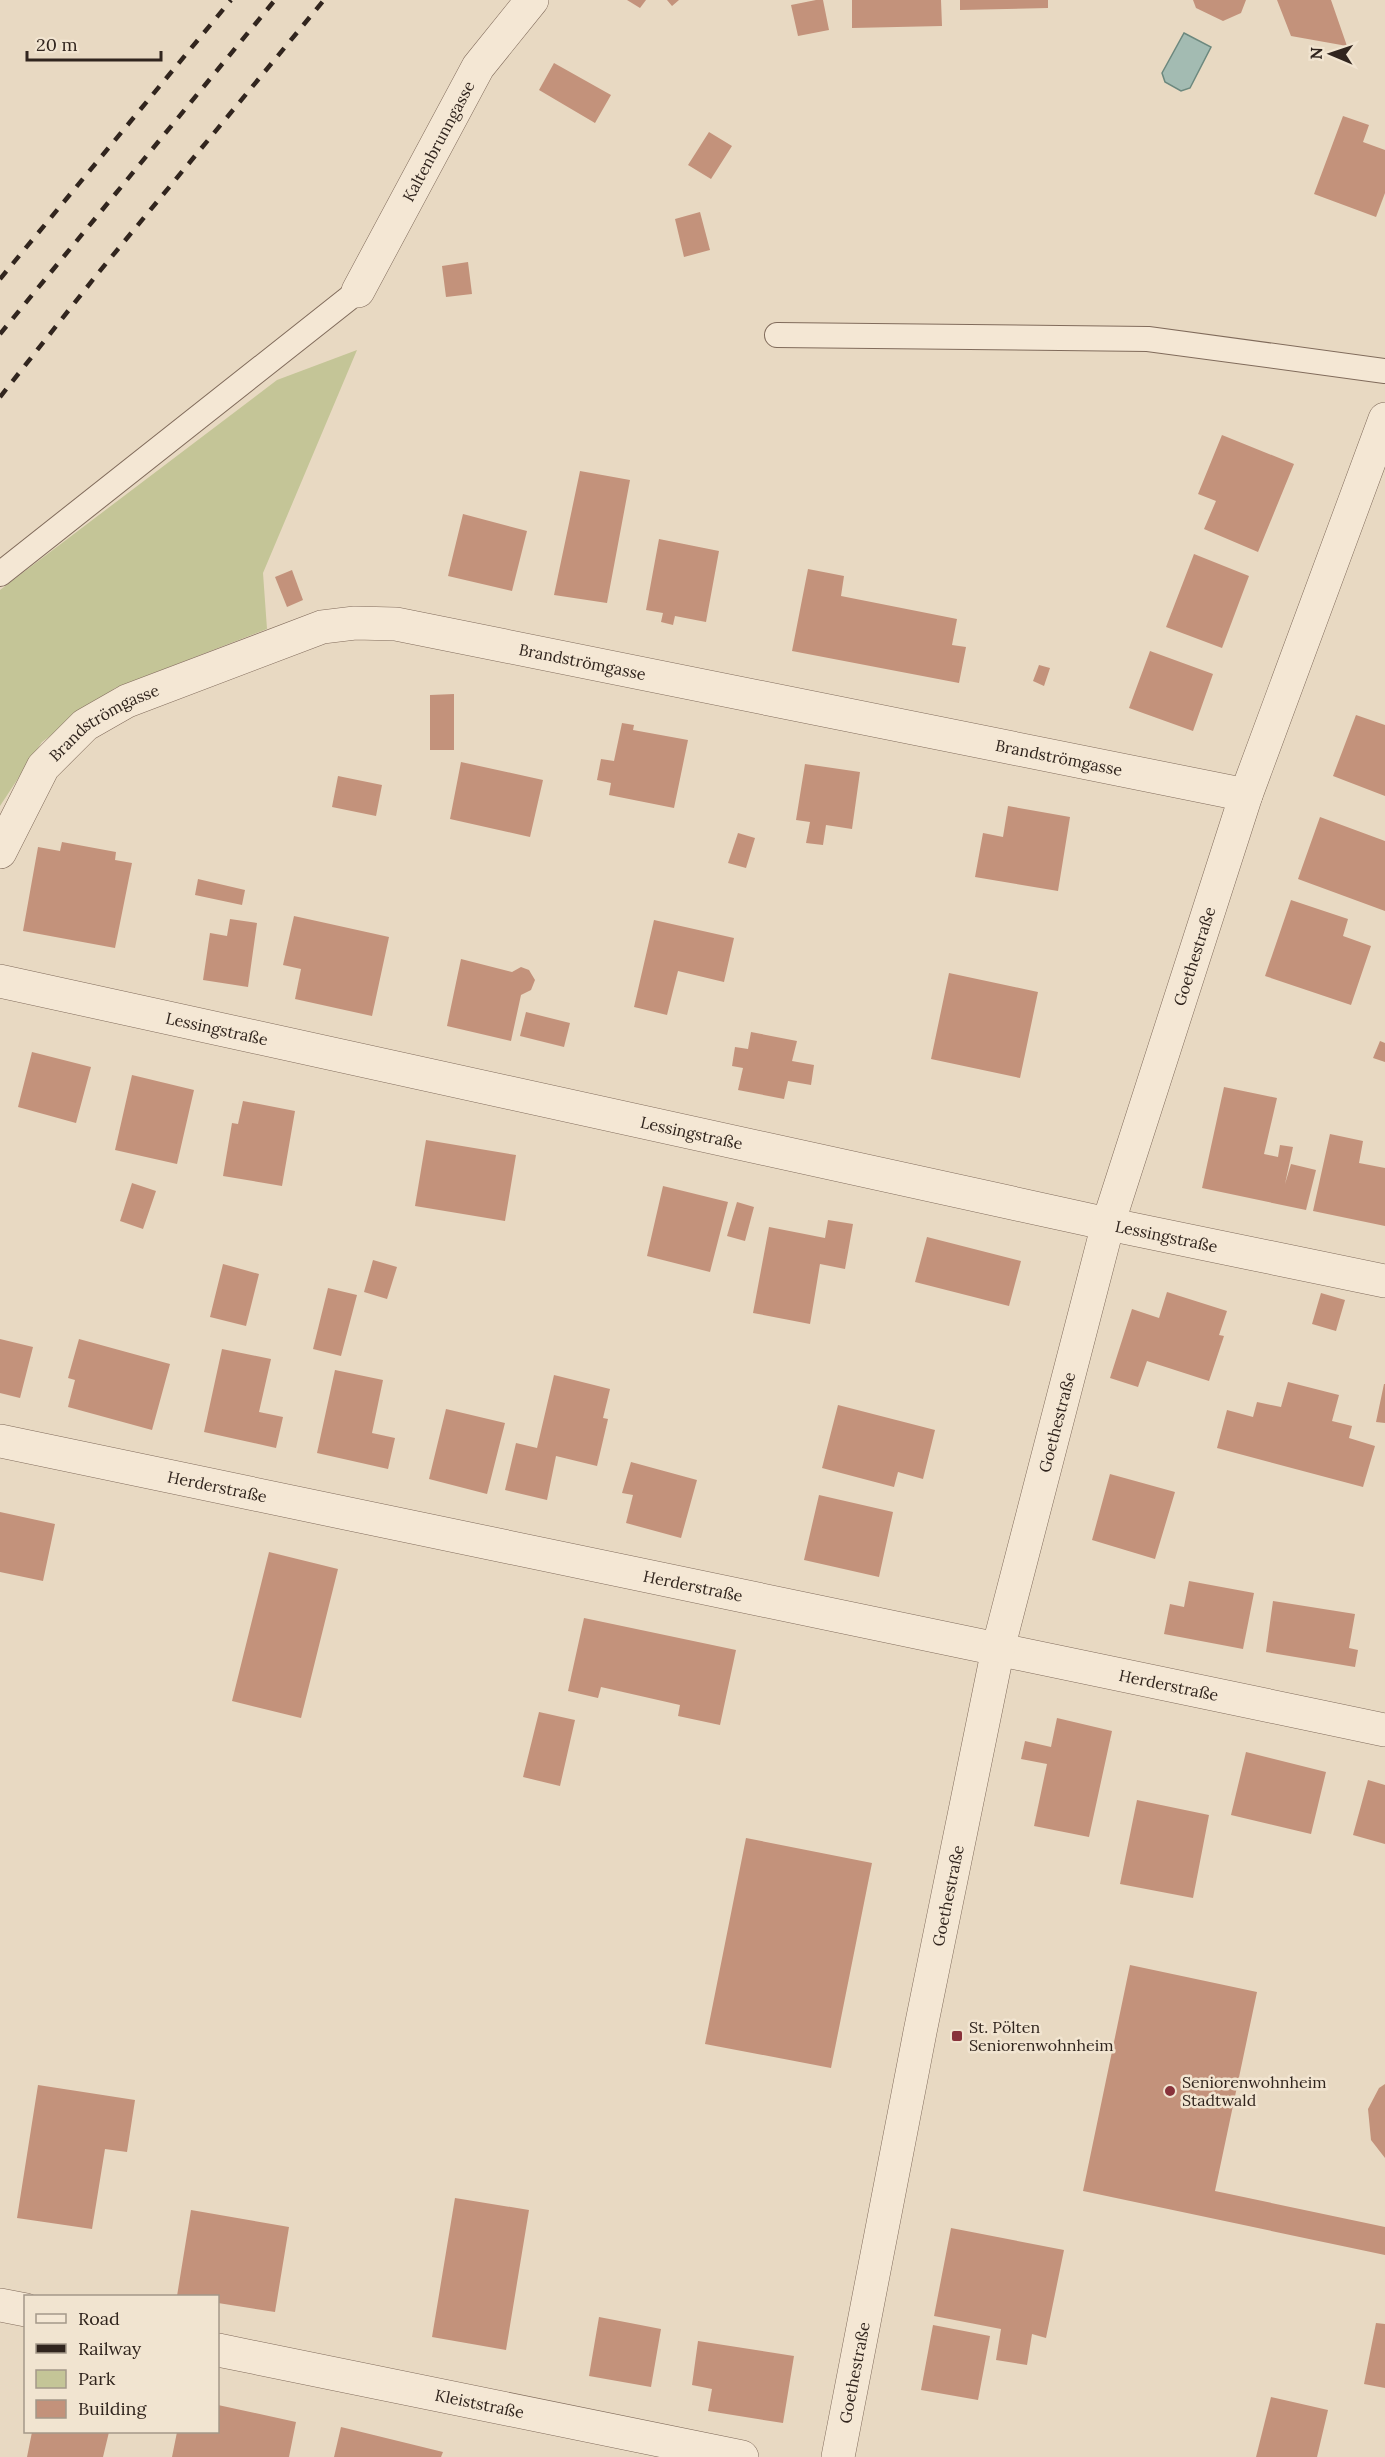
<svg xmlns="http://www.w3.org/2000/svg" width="1385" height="2457" viewBox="0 0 1385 2457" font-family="Lora,serif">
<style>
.green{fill:#c4c597}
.water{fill:#a3bbb2;stroke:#6c887e;stroke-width:1.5}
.building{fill:#c3927b}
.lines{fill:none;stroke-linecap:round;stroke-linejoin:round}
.lane-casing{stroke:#806b5b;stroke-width:26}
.street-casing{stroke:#806b5b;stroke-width:34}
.lane{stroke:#f4e7d4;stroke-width:24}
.street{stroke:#f4e7d4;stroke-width:33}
.rail{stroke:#31251e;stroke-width:4.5;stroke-dasharray:10 10;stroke-linecap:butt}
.poi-dot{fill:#88323a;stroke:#f1e4d0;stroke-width:2}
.labels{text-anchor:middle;stroke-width:5;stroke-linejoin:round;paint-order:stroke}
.street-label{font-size:16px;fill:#31251e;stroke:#f1e4d0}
.poi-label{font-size:16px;fill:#31251e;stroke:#f1e4d0;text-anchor:start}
</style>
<rect width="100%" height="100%" fill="#e8d9c2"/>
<path class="green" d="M357,350L263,573L267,629L115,688L42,742L0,806V590L277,380Z"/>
<path class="water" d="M1184,33L1211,47L1190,88L1181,91L1165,82L1162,73Z"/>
<path class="building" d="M627,0H646L640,8Z
M667,0H679L672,6Z
M816,0H823L829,30L798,36L791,5Z
M852,0H941L942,26L852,28Z
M960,0H1048V8L960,10Z
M1193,0H1246L1241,13L1223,21L1196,8Z
M1277,0H1331L1347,46L1291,36Z
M554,63L611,95L595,123L539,90Z
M1343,116L1369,125L1363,142L1385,150V193L1376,217L1314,194Z
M709,132L732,146L711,179L688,165Z
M700,212L710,250L684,257L675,219Z
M468,262L472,294L446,297L442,266Z
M1222,435L1294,464L1258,552L1204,529L1216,501L1198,494Z
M580,471L630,480L607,603L554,595Z
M463,514L527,531L512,591L448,576Z
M659,539L719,551L706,622L675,616L673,625L661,622L663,613L646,610Z
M1194,554L1249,576L1222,648L1166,627Z
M808,569L844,576L841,596L957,619L952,645L966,647L959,683L792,651Z
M292,570L303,600L287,607L275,577Z
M1150,651L1213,674L1193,731L1129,708Z
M1039,665L1050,668L1044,686L1033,681Z
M454,694V750H430V695Z
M1356,715L1385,725V796L1333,776Z
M622,723L634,725L633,730L688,740L674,808L609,795L611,783L597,780L601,759L614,761Z
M461,762L543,780L530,837L450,819Z
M805,764L860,772L852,829L826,825L823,845L806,843L810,822L796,820Z
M338,776L382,785L376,816L332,807Z
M1008,806L1070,817L1058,891L975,877L983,833L1003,837Z
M1320,817L1385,841V911L1298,879Z
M738,833L755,838L746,868L728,863Z
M62,842L116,852L115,860L132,863L115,948L23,931L38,847L60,851Z
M198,879L245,890L242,905L195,895Z
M1291,900L1348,919L1343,936L1371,946L1351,1005L1265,976Z
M294,916L389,937L372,1016L295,999L301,969L283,965Z
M230,919L257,923L248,987L203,980L210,933L227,936Z
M654,920L734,938L724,982L678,971L667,1015L634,1007Z
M461,959L512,972L521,967L529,970L535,980L531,990L521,995L511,1041L447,1026Z
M949,973L1038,992L1020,1078L931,1059Z
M526,1012L570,1023L564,1047L520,1036Z
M751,1032L797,1041L792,1061L814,1065L811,1085L788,1081L784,1099L738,1090L743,1068L732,1066L735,1047L748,1049Z
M1380,1041L1385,1043V1062L1373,1058Z
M32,1052L91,1067L76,1123L18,1107Z
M132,1075L194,1090L177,1164L115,1150Z
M1224,1087L1277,1098L1264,1154L1278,1157L1280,1145L1293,1147L1285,1184L1291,1164L1316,1170L1306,1210L1202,1188Z
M243,1101L295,1111L282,1186L223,1176L232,1123L238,1124Z
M1330,1134L1363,1141L1359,1163L1385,1168V1226L1313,1211Z
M426,1140L516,1155L505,1221L415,1206Z
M132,1183L156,1191L143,1229L120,1221Z
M663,1186L728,1202L710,1272L647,1256Z
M737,1202L754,1207L745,1241L727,1236Z
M828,1220L853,1224L845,1269L820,1264L810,1324L753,1313L769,1227L825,1238Z
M927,1237L1021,1261L1009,1306L915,1282Z
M373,1260L397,1267L387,1299L364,1292Z
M223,1264L259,1274L246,1326L210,1317Z
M328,1288L357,1295L341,1356L313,1349Z
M1167,1292L1227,1311L1219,1335L1224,1336L1209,1381L1147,1361L1138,1387L1110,1378L1132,1309L1159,1318Z
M1321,1293L1345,1300L1336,1331L1312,1324Z
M0,1339L33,1347L20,1398L0,1393Z
M79,1339L170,1364L152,1430L68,1407L75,1380L68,1378Z
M222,1349L271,1359L259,1412L283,1417L276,1448L204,1432Z
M335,1370L383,1380L372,1433L395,1438L388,1469L317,1453Z
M554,1375L610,1389L603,1418L608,1419L597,1466L556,1456L547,1500L505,1490L516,1443L537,1448Z
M1288,1382L1339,1395L1332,1421L1352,1426L1349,1438L1375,1446L1363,1487L1217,1448L1227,1410L1253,1417L1257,1402L1281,1407Z
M1384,1384H1385V1423L1376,1422Z
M838,1405L935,1430L923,1479L898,1472L894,1487L822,1468Z
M446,1409L505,1423L487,1494L429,1479Z
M631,1462L697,1480L681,1538L626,1523L633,1495L622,1493Z
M1110,1474L1175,1492L1155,1559L1092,1540Z
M819,1495L893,1512L879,1577L804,1560Z
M0,1512L55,1524L43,1581L0,1572Z
M269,1552L338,1569L301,1718L232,1701Z
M1189,1581L1254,1593L1243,1649L1164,1634L1170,1604L1184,1607Z
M1273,1601L1355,1614L1349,1648L1358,1650L1355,1667L1266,1652Z
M584,1618L736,1650L720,1725L678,1716L680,1705L601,1687L598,1698L568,1691Z
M539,1712L575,1720L560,1786L523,1777Z
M1057,1718L1112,1731L1089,1837L1034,1826L1047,1764L1021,1759L1025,1741L1051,1747Z
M1246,1752L1326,1772L1311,1834L1231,1815Z
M1368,1780L1385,1785V1844L1353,1835Z
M1137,1800L1209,1815L1193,1898L1120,1884Z
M746,1838L872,1863L831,2068L705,2044Z
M1130,1965L1257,1992L1215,2191L1385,2227V2255L1083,2191Z
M1385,2084V2158L1371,2140L1368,2109L1379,2088Z
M38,2085L135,2100L127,2152L105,2149L92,2229L17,2218Z
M455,2198L529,2210L506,2350L432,2337Z
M191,2210L289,2227L275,2312L218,2303V2296H177Z
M951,2228L1064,2250L1046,2338L1032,2334L1027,2365L996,2360L1001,2329L934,2316Z
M599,2317L661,2329L651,2387L589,2376Z
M1376,2323L1385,2324V2388L1364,2384Z
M933,2325L990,2336L978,2400L921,2390Z
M698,2341L794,2356L783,2423L708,2411L712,2389L692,2385Z
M1271,2397L1328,2410L1317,2457H1256Z
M218,2405L296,2422L289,2457H172L177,2432H218Z
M341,2427L443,2452L441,2457H334Z
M32,2432H109L103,2457H27Z"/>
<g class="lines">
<defs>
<path id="lane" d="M777,335L1148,339L1385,371
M0,574L358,291"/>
<g id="street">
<path id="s1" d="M358,291L478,67L532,0"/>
<path id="s2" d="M0,852L43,767L85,725L127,701L322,627L355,623L396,624L1246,795"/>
<path id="s3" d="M0,981L1108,1224L1385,1281"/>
<path id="s4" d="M0,1441L1385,1730"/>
<path d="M0,2305L26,2310"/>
<path id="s5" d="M218,2350L742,2457"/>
<path id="s6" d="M838,2457L920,2032L998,1649L1108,1224L1246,795L1385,419"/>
</g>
</defs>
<use href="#lane" class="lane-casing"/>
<use href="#street" class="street-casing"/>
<use href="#lane" class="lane"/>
<use href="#street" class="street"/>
<path class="rail" d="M0,279L231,0
M0,334L275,0
M0,397L99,272L324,0"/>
</g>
<g class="poi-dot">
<rect x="951" y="2030" width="12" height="12" rx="3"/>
<circle cx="1170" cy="2091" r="6"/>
</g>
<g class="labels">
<g class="street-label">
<text dy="6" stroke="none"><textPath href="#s1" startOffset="170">Kaltenbrunngasse</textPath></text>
<text dy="6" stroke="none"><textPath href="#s2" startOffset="676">Brandströmgasse</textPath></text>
<text dy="6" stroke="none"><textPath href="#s2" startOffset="172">Brandströmgasse</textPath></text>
<text dy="6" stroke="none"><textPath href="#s2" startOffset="1162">Brandströmgasse</textPath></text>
<text dy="6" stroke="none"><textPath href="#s6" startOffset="1544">Goethestraße</textPath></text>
<text dy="6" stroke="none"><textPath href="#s3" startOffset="222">Lessingstraße</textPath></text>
<text dy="6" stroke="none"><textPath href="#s3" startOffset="708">Lessingstraße</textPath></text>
<text dy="6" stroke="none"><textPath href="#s3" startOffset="1194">Lessingstraße</textPath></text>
<text dy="6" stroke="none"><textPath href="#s6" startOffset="1058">Goethestraße</textPath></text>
<text dy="6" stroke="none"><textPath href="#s4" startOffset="222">Herderstraße</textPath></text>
<text dy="6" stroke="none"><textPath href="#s4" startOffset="708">Herderstraße</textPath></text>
<text dy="6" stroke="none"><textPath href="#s4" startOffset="1194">Herderstraße</textPath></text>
<text dy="6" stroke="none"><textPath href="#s6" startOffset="572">Goethestraße</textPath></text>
<text dy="6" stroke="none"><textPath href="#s6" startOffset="86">Goethestraße</textPath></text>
<text dy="6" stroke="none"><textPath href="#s5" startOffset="267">Kleiststraße</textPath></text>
</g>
<g class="poi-label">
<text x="969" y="2033">St. Pölten<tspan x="969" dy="18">Seniorenwohnheim</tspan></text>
<text x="1182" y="2088">Seniorenwohnheim<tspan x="1182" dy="18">Stadtwald</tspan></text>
</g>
</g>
<rect x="24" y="2295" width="195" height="138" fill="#f1e4d0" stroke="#a49889" stroke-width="1.5"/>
<rect x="36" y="2314" width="30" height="9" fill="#f4e7d4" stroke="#a49889" stroke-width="1.5"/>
<text x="78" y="2325" font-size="18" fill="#31251e">Road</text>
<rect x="36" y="2344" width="30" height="9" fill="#31251e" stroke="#a49889" stroke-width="1.5"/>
<text x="78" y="2355" font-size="18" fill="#31251e">Railway</text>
<rect x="36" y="2370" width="30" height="18" fill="#c4c597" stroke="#a49889" stroke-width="1.5"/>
<text x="78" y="2385" font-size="18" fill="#31251e">Park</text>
<rect x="36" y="2400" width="30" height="18" fill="#c3927b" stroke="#a49889" stroke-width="1.5"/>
<text x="78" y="2415" font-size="18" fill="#31251e">Building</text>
<g transform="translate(1331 54) rotate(272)" stroke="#f1e4d0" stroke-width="4.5" paint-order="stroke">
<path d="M0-4.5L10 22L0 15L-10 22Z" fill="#31251e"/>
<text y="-9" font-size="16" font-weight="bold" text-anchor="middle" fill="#31251e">N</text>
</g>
<path d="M27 51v9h134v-9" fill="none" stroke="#31251e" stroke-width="3"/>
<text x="36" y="51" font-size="18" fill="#31251e" stroke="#f1e4d0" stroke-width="4.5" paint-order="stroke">20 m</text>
</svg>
